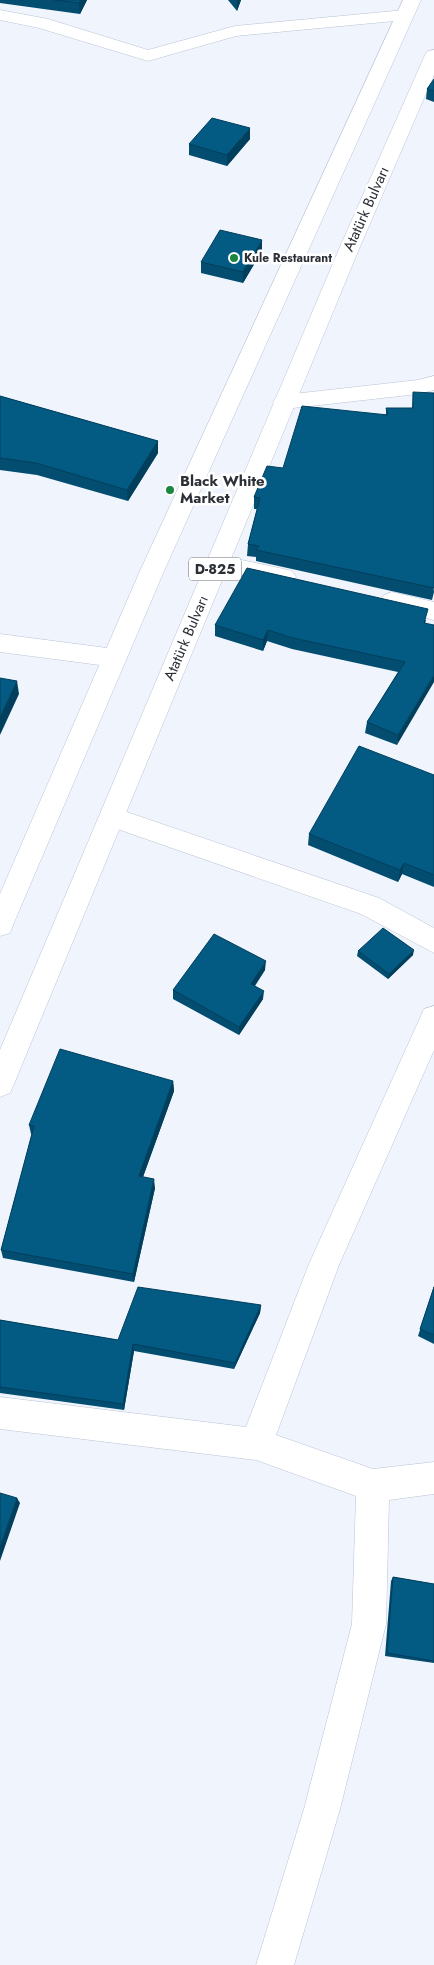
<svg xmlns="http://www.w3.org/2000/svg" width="434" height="1965" viewBox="0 0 434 1965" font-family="Jost,sans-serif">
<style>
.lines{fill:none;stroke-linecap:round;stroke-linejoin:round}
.minor-casing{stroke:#b9c4d6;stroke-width:1}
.trunk-casing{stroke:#b9c4d6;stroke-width:1}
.minor{fill:#fff;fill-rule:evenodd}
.trunk{fill:#fff;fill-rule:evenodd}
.wall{fill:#034d71}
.shaded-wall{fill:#023f5c}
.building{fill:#035a83;stroke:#023f5c}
.poi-dot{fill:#1b863d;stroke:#fff;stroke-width:2}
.labels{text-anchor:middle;stroke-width:5;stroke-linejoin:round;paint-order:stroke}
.far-poi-label{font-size:12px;font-weight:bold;fill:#2b2f36;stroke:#fff;text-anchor:start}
.shield{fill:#fff;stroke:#6b6d72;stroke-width:1}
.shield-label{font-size:14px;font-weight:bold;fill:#2b2f36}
.street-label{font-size:15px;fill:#2b2f36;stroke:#fff}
.poi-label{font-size:15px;font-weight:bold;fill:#2b2f36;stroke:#fff;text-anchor:start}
</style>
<rect width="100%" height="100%" fill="#f0f4fc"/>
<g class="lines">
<defs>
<path id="minor" d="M0,10L48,19L148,50L235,26L405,10L411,11L414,15L411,19L405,20L236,36L148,61L39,28L0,20Z
M434,376V390L418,394L284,409L276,407L273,402L276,397L284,395L418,380Z
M218,555L284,569L292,571L296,577L292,583L284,585L210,569L206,563L210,557Z
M392,592L434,602V620L384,607L380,601L384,595Z
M0,634L115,649L124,652L127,658L124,664L115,667L0,652Z
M112,807L379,898L434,928V953L361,914L103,824L99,817L103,810Z
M434,1006V1050L339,1265L276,1435L373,1469L434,1462V1494L389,1500L386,1624L340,1809L294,1965H256L304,1809L352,1624L356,1496L256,1460L0,1429V1397L246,1427L309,1264L424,1009Z"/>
<path id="trunk" d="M403,0H421L164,571L13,925L10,933L0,936V894L140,571Z
M434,50V75L359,249L14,1084L10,1093L0,1097V1050L339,249L425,55L428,51Z"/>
</defs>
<use href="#minor" class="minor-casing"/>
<use href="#trunk" class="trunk-casing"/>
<use href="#minor" class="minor"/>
<use href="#trunk" class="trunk"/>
</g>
<path class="wall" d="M0,0H87L80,14L0,3Z
M228,0H241L237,11Z
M434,79V102L426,99L427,89Z
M250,139L227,166L189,155V144Z
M262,251L243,283L201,273V262Z
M413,392L434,592L432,600L256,561V557L247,556L248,544L257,509H254V497L283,468L386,414V408H412Z
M0,396L158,441V453L128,501L37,475L0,470Z
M426,620L397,745L365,733L367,722L398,672L292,649L267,641L263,651L215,636V625Z
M434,775V887L402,874L398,882L308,845L309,834Z
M358,951L413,955L388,979L357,956Z
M265,970L255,986L263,999L239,1035L173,999V990Z
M173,1081L174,1091L143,1177L155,1188L134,1282L3,1258L1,1250L32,1134H31L29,1125Z
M434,1286V1344L418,1336Z
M261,1305L260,1313L234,1369L134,1351L124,1410L0,1393V1320L118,1340Z
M393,1577L434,1584V1663L385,1656L391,1581Z"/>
<path class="shaded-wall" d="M81,0H87L80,14L79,3Z
M237,0H241L237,11Z
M250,128V139L227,166V155Z
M262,240V251L243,283V272Z
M158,441V453L128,501L127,490Z
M268,630L267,641L263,651V640Z
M434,675V682L397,745L398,735Z
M17,681L19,694L0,735V717Z
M404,863L402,874L398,882L400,870Z
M414,950L413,955L388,979L389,974Z
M266,961L265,970L250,992L251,984Z
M264,991L263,999L239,1035V1027Z
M173,1081L174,1091L140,1185L139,1176Z
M154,1179L155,1188L134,1282L133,1274Z
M261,1305L260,1313L234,1369L235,1363Z
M133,1344L134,1351L124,1410L123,1404Z
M17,1498L20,1503L0,1561V1547Z"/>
<path class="building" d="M54,0H81L79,3Z
M434,79V91L427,89Z
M212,118L250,128L227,155L189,144Z
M220,230L262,240L243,272L201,262Z
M413,392L434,393V588L256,550L259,546L248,544L260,498L254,497L267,466L283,468L302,406L388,415L386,408H413Z
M0,396L158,441L127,490L36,463L0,458Z
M247,568L428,609L424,623L434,625V675L398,735L367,722L405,662L293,638L268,630L263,640L215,625Z
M0,678L17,681L0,717Z
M359,746L434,775V875L404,863L400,870L309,834Z
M383,928L414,950L389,974L358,951Z
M214,934L266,961L251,984L264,991L239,1027L173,990Z
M60,1049L173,1081L139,1176L154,1179L133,1274L1,1250L34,1126L29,1125Z
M138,1287L261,1305L235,1363L133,1344L123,1404L0,1387V1320L118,1340Z
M434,1287V1335L420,1329Z
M0,1493L17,1498L0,1547Z
M393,1577L434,1584V1661L387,1653Z"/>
<g class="poi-dot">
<circle cx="234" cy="258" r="5"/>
<circle cx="170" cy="490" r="5"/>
</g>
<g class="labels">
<g class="far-poi-label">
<text x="244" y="262">Kule Restaurant</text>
</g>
<rect class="shield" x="189" y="557.5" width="52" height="23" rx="4"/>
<g class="shield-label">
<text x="215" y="574">D-825</text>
</g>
<g class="street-label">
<text transform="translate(366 209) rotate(-66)" y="5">Atatürk Bulvarı</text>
<text transform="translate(186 638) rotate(-67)" y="5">Atatürk Bulvarı</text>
</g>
<g class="poi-label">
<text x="180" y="486">Black White<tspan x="180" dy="17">Market</tspan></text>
</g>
</g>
</svg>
